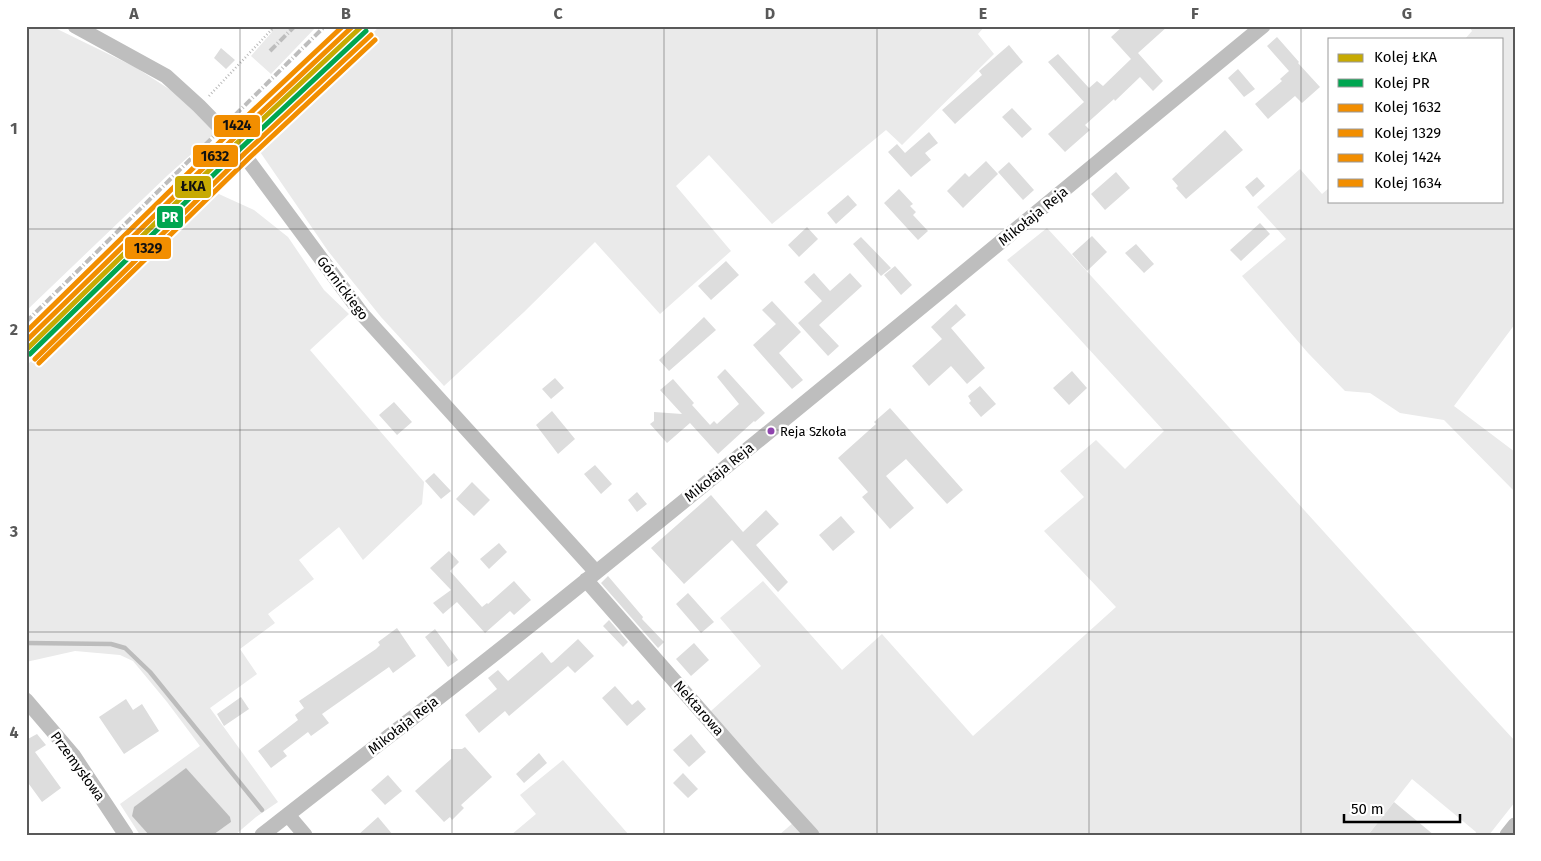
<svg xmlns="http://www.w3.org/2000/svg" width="1541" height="861" viewBox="0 0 1541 861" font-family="'Fira Sans',sans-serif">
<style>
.green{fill:#eaeaea}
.water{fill:#bcbcbc}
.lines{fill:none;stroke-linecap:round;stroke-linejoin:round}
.stream{stroke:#bcbcbc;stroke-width:4.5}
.building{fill:#ddd}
.path{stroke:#b8b8b8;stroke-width:2.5;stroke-dasharray:1 2.5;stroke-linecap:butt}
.minor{stroke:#bebebe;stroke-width:15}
.rail{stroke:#bdbdbd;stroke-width:4;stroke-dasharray:8 2.5 1 2.5;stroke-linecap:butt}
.rail-1-casing{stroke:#fff;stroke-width:9}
.rail-2-casing{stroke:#fff;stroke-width:9}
.rail-3-casing{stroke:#fff;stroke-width:9}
.rail-4-casing{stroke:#fff;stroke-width:9}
.rail-5-casing{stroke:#fff;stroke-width:9}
.rail-6-casing{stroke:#fff;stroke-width:9}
.rail-1{stroke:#c7aa02;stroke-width:5}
.rail-2{stroke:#00a651;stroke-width:5}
.rail-3{stroke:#f28e00;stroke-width:5}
.rail-4{stroke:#f28e00;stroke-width:5}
.rail-5{stroke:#f28e00;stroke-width:5}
.rail-6{stroke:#f28e00;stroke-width:5}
.grid{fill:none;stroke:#595959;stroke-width:1;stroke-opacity:0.55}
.bus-dot{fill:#8e44ad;stroke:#fff;stroke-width:2}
.labels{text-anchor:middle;stroke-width:5;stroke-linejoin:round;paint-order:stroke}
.bus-label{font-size:13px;fill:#000;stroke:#fff;text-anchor:start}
.street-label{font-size:14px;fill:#000;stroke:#fff}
.line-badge{stroke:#fff;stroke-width:2}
.badge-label{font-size:14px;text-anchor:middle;font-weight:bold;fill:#fff}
.pale-badge-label{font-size:14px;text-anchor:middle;font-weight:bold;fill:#111}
.neatline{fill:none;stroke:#595959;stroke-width:2}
.grid-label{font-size:16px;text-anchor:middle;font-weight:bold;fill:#595959}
</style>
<rect width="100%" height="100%" fill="#fff"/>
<path class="green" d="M26,26H51L135,67L183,98L215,133L168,175L26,311Z
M267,26H317L271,74L251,56L272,32Z
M380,26H985L978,34L994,54L902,145L886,130L772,224L709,155L676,186L731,251L660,314L595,242L524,312L444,386L381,317L328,251L256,146Z
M1469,26H1515V324L1454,406L1515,452V492L1444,420L1400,413L1370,393L1345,391L1308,353L1242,276L1286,239L1257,207L1300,169L1322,194L1330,187V201H1502V39H1465L1472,31Z
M210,190L254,210L288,237L324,290L349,314L310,350L424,482L422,504L363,560L339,527L299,560L314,579L268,614L275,623L240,649L257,674L210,708L278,802L256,817L235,835H213L231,822L133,816L149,835H140L120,804L200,746L167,702L133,661L120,655L75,651L26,662V366Z
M1047,228C1204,398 1358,571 1515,741V802L1489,835H1475L1476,832L1412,779L1368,835H779L794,822L702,719L761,666L720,618L763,581L842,670L882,634L973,736L1116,607L1044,531L1084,497L1060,471L1096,440L1125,469L1164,431L1007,260Z
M563,760L629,835H511L536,814L520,795Z"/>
<path class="water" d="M186,768L230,817L231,822L213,835H149L132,816L134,807Z"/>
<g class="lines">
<path class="stream" d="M26,643L111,644L125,648L150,672L262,810"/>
</g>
<path class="building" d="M1123,26H1168L1138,53L1163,81L1153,91L1140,77L1115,101L1114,99L1085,125L1090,130L1065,152L1048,134L1084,102L1048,62L1058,54L1089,88L1097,81L1103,86L1131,59L1111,37Z
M1277,37L1299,62L1298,63L1320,87L1302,103L1295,96L1268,119L1255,104L1282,81L1280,79L1289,71L1267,46Z
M1009,45L1023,62L955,124L942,110L982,75L979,71Z
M221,48L235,60L226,69L214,58Z
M1238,69L1255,89L1244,97L1228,78Z
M1012,108L1032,129L1022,138L1002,117Z
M1225,130L1243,150L1186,199L1176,188L1178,186L1172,179Z
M929,132L938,143L925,153L931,160L911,177L888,152L897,144L905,153Z
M986,161L998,174L963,208L947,191L965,173L969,177Z
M1009,162L1034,190L1023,200L998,172Z
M1116,172L1130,188L1105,210L1091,194Z
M1257,177L1265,186L1253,197L1245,187Z
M899,189L913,204L910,206L916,212L913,215L928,231L918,240L884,203Z
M848,195L857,205L836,224L827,213Z
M1260,223L1270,234L1241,261L1230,250Z
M807,227L818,239L799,257L788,245Z
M1092,236L1107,252L1087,271L1072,254Z
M861,237L891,268L881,276L853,244Z
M1136,244L1154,264L1144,273L1125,253Z
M726,261L739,275L711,300L698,286Z
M895,266L912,285L901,295L884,275Z
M814,273L830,291L850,273L862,286L819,325L839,346L828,356L798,323L822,301L804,282Z
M772,301L801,332L779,353L803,380L792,389L753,345L776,324L762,310Z
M956,304L966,315L951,328L985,368L967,384L951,366L929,386L912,366L942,339L931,327Z
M704,317L716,330L669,371L659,360Z
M725,369L765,413L755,422L754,421L718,454L690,423L667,443L650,424L654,421V412L682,414L660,390L673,379L694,403L692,405L710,425L714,421L717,424L739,404L717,377Z
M1072,371L1087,388L1069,405L1053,388Z
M555,378L564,388L551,399L542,389Z
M980,386L996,404L981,417L969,403L971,401L968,396Z
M394,402L412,422L397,435L379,415Z
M890,408L963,490L947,504L906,459L886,476L914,508L890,529L862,497L868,492L838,458L876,424L874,422Z
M552,411L575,439L558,454L536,425Z
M595,465L612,484L601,494L584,474Z
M434,473L451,491L441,499L425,481Z
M472,482L490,500L474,516L456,499Z
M637,492L647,504L637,512L628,500Z
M711,495L743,532L766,510L779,524L756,545L788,582L778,592L732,540L684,584L651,548Z
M841,516L855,532L833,551L819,535Z
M499,543L507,552L489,569L480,559Z
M449,551L459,562L450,571L482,607L487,603L488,604L514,581L531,600L514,615L510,611L485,633L457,602L443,614L433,603L451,590L430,568Z
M608,576L643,617L642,619L664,642L658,648L601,583Z
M688,593L714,622L701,633L676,604Z
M609,620L628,642L623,647L603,626Z
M397,628L416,656L393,673L389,667L322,714L329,723L311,736L308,732L283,751L287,756L271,768L258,751L298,720L295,715L304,708L299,701L376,649L380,645L378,642Z
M435,629L458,660L448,667L425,637Z
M578,639L594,656L575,673L568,666L509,716L505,711L479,733L465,715L497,689L488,678L498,670L508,681L542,652L551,663L553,662Z
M694,643L709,660L691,676L676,659Z
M615,686L632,705L638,700L646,709L627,726L602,698Z
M241,697L249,709L224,726L217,714Z
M126,699L133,710L142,704L159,731L124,754L99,717Z
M37,734L46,745L35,752L61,788L42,802L26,780V740Z
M691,734L706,752L689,767L673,750Z
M465,747L492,777L461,805L464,808L452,820L450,817L444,822L415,791L451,759V749H462Z
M539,753L547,763L524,783L516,774Z
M683,773L698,789L688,798L673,783Z
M388,775L402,791L385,805L371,790Z
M1394,802L1434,835H1368Z
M378,817L393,835H358Z"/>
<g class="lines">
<path class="path" d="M209,96L275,26"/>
<path class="minor" d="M75,26L166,76L199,106L236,144L362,314L596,572
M586,580L750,767L812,835
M26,700L73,755L126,835
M288,815L305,835
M262,835C347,768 433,703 517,636C768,435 1015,230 1263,26
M1507,835L1515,825"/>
<path class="rail" d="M270,51L295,26
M26,322L325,26"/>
<defs>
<path id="rail-1" d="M26,350L236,144L362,26"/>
<path id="rail-2" d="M30,354L240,149L366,31"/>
<path id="rail-3" d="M26,341L232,140L353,26"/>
<path id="rail-4" d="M35,359L245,153L371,35"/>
<path id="rail-5" d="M26,332L227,135L343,26"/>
<path id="rail-6" d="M39,363L249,158L375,40"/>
</defs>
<use href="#rail-1" class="rail-1-casing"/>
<use href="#rail-2" class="rail-2-casing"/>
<use href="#rail-3" class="rail-3-casing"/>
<use href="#rail-4" class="rail-4-casing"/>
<use href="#rail-5" class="rail-5-casing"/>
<use href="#rail-6" class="rail-6-casing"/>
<use href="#rail-1" class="rail-1"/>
<use href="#rail-2" class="rail-2"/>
<use href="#rail-3" class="rail-3"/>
<use href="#rail-4" class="rail-4"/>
<use href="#rail-5" class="rail-5"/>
<use href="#rail-6" class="rail-6"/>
</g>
<path class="grid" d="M240,26V835M452,26V835M664,26V835M877,26V835M1089,26V835M1301,26V835M26,229H1515M26,430H1515M26,632H1515"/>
<circle class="bus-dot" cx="771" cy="431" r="4.5"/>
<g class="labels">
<g class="bus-label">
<text x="780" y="436">Reja Szkoła</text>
</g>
<g class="street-label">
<text transform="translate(1033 216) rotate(-39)" y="5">Mikołaja Reja</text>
<text transform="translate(343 288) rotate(53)" y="5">Górnickiego</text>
<text transform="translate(719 472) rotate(-39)" y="5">Mikołaja Reja</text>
<text transform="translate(699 708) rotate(49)" y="5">Nektarowa</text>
<text transform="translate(403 725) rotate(-38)" y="5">Mikołaja Reja</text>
<text transform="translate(78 766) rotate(54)" y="5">Przemysłowa</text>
</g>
</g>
<g class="line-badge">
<rect x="213" y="114" width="48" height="24" rx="5" fill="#f28e00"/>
<rect x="192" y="144" width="47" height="24" rx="5" fill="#f28e00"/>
<rect x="174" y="175" width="38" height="24" rx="5" fill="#c7aa02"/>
<rect x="156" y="205" width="28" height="24" rx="5" fill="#00a651"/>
<rect x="124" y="236" width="48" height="24" rx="5" fill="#f28e00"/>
</g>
<g class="badge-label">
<text x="170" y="222">PR</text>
</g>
<g class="pale-badge-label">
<text x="237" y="130">1424</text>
<text x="215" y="161">1632</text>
<text x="193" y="191">ŁKA</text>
<text x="148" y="253">1329</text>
</g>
<rect width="1541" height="861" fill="none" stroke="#ffffff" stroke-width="55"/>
<rect x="1328" y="38" width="175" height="165" fill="#ffffff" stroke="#999999"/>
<rect x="1338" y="54" width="25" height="8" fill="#c7aa02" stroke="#999999"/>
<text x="1374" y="62" font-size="15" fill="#000000">Kolej ŁKA</text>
<rect x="1338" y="79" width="25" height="8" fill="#00a651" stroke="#999999"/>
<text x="1374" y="88" font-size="15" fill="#000000">Kolej PR</text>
<rect x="1338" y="104" width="25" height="8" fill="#f28e00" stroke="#999999"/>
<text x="1374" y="112" font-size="15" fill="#000000">Kolej 1632</text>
<rect x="1338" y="129" width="25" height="8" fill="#f28e00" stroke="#999999"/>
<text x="1374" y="138" font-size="15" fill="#000000">Kolej 1329</text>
<rect x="1338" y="154" width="25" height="8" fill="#f28e00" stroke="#999999"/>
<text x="1374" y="162" font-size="15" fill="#000000">Kolej 1424</text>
<rect x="1338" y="179" width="25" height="8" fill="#f28e00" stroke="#999999"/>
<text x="1374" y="188" font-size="15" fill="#000000">Kolej 1634</text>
<path d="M1344 814v8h116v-8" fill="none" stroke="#000000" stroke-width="2.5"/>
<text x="1351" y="814" font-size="15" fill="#000000" stroke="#ffffff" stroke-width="4" paint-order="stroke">50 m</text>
<rect x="28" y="28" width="1486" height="806" class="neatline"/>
<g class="grid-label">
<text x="134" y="19">A</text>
<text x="346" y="19">B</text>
<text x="558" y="19">C</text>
<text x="770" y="19">D</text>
<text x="983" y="19">E</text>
<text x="1195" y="19">F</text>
<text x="1407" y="19">G</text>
<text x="14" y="134">1</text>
<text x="14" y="335">2</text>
<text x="14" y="537">3</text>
<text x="14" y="738">4</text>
</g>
</svg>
